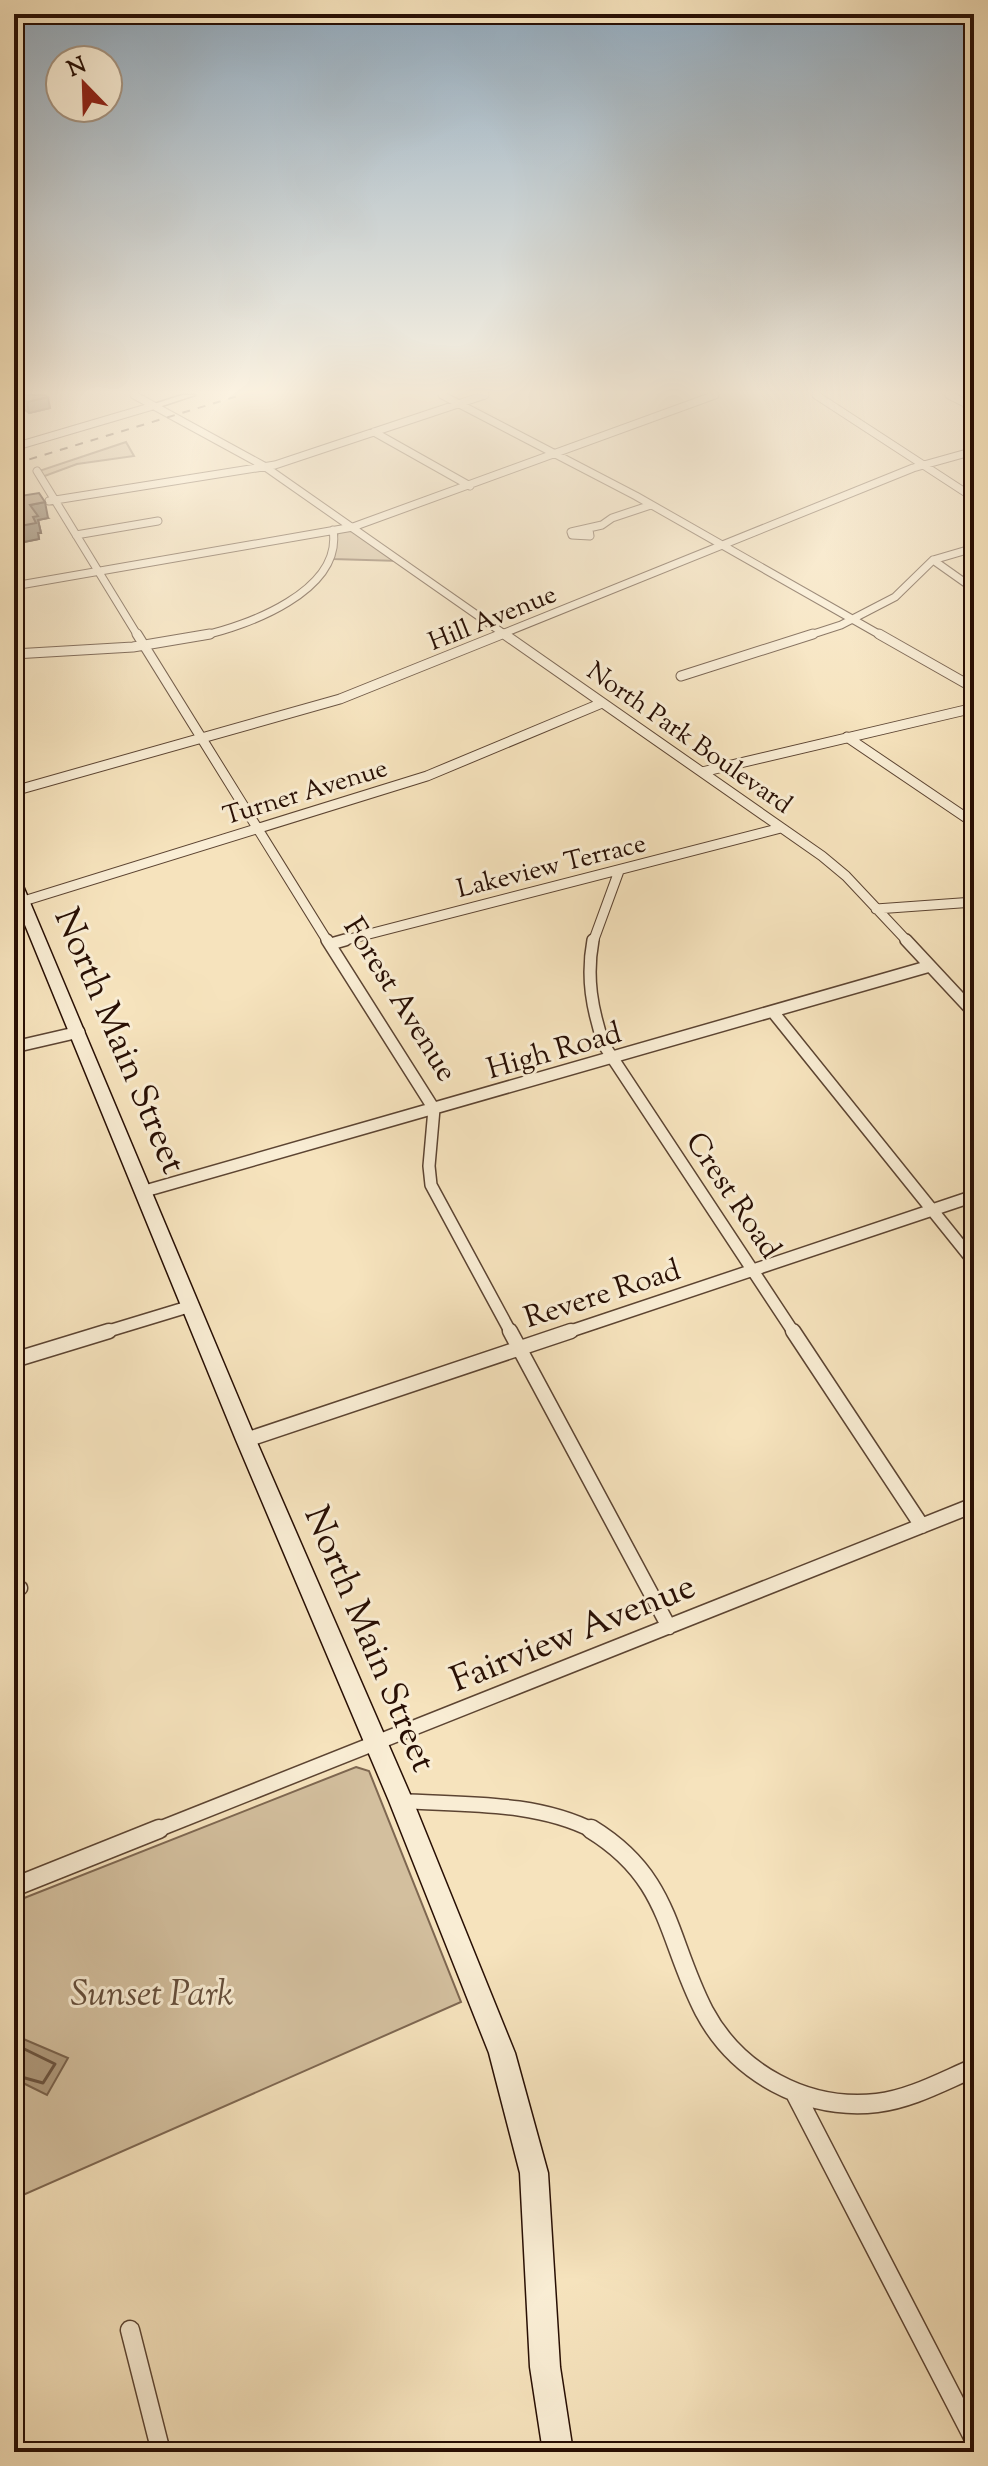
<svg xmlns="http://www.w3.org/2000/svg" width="988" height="2466" viewBox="0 0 988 2466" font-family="'Sorts Mill Goudy',serif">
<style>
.green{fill:#d3bf9e;stroke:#7e6751;stroke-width:2}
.water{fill:#b09b7e;stroke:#7a634d;stroke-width:2}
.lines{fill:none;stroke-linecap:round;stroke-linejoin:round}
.shore{stroke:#6c5541;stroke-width:3}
.street-far4-casing{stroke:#5c4432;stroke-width:9}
.street-far3-casing{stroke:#5c4432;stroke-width:11}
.street-far2-casing{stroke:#5c4432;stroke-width:14}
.street-far1-casing{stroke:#5c4432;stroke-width:17}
.street-casing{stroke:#5c4432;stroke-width:21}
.secondary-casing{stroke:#280f04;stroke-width:3}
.street-far4{stroke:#f9edd4;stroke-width:7}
.street-far3{stroke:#f9edd4;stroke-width:9}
.street-far2{stroke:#f9edd4;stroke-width:11}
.street-far1{stroke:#f9edd4;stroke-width:14}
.street{stroke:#f9edd4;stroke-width:18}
.secondary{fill:#f9edd4;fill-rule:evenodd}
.rail{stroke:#280f04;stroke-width:2;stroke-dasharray:8 8;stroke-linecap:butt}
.wall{fill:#7e6c56;stroke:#280f04;stroke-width:2}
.shaded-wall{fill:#675846;stroke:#280f04;stroke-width:2}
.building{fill:#937d64;stroke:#280f04;stroke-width:2}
.labels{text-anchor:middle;stroke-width:6;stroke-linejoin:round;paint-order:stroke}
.far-street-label{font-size:26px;fill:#280f04;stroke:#f9edd4}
.street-label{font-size:30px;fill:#280f04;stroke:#f9edd4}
.near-street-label{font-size:36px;fill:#280f04;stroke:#f9edd4}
.near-park-label{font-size:36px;font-style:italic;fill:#644d3a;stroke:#f9edd4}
</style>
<rect width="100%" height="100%" fill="#f6e3bd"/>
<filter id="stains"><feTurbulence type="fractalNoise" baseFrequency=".0025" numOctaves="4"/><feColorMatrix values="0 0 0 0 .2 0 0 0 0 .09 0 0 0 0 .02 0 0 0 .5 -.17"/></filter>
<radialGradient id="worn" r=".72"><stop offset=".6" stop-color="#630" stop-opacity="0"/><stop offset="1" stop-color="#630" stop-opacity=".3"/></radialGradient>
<path class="green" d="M126,442L134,456L77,464L42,477L39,471Z
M353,529L398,561L333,559L338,531Z
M356,1767L369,1771L461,2002L14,2199V1902Z"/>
<path class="water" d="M14,2035L68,2058L47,2095L25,2084L20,2087L19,2081L14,2084Z"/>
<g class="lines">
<path class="shore" d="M14,2044L55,2064L43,2083L14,2075"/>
<defs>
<path id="street-far4" d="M134,395L264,466L507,636
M442,395L636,496L882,636
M816,395L974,498
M949,395L965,403L974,418
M374,432L470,486
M14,447L153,406
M37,471L138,636
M49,501L275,465L485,395
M589,530L590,536L572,535L571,532L602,525L612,518L651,505
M76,535L158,521
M933,560L974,589
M14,586L353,527L715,395
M201,636C247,626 343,591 333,530
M497,636L913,468L974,451
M807,636L841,625L895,597L933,560L974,548"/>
<path id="street-far3" d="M137,634L328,942
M504,634L822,856L846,876L908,942
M879,634L974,688
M14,654L133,647L210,634
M681,676L813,634
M847,737L974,823
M702,772L974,708
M14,791L340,699L502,634
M14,904L427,776L602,703
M876,909L974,902
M338,942L781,828
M593,942L619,871"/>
<path id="street-far2" d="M327,940L434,1109L429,1166L431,1185L511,1333
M593,940C586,978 592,1009 604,1045L794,1333
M906,940L974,1013
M331,944L345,940
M773,1012L974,1262
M14,1047L79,1032
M145,1191L930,966
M102,1333L191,1306
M565,1333L974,1196"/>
<path id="street-far1" d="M510,1331L669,1627
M793,1331L922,1526
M14,1360L109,1331
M246,1440L571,1331
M14,1590L20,1588
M401,1801C465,1805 536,1801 594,1831
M154,1831L974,1505"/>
<path id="street" d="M591,1829C671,1878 666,1937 704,2011C737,2073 806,2111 877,2103C911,2099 943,2081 974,2068
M14,1887L159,1829
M796,2095L974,2439
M130,2330L161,2452"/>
<path id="secondary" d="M182,395H195L153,409L148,406Z
M14,877L21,881L256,1440L413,1801L515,2053L548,2173L560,2367L573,2452H543L530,2367L520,2173L489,2053L389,1801L236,1440L14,898Z"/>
</defs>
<use href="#street-far4" class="street-far4-casing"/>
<use href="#street-far3" class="street-far3-casing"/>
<use href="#street-far2" class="street-far2-casing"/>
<use href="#street-far1" class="street-far1-casing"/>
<use href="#street" class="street-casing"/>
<use href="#secondary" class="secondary-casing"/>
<use href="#street-far4" class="street-far4"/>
<use href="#street-far3" class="street-far3"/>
<use href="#street-far2" class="street-far2"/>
<use href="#street-far1" class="street-far1"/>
<use href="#street" class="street"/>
<use href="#secondary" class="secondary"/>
<path class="rail" d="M14,464L241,395"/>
</g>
<path class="wall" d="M14,395H45L50,408L29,413L14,402Z
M14,497L48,518L38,520L41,533H38L39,539L19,543L14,535Z"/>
<path class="shaded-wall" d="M48,397L50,408L29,413L27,402Z
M45,502L48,518L38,520L41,533H38L39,539L19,543L15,527L30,505Z"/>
<path class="building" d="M17,395H45L48,397L27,402Z
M39,493L45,502L30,505L38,516L33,517L36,523L15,527L14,524V497Z"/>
<linearGradient id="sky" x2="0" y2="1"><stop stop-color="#91aabe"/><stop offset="0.53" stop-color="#fbf2e1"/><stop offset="1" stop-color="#fbf2e1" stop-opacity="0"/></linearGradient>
<rect width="988" height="740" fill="url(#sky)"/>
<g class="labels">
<g class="far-street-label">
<text transform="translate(492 617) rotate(-22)" y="9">Hill Avenue</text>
<text transform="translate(690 737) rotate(35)" y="9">North Park Boulevard</text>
<text transform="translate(305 791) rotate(-17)" y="9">Turner Avenue</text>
<text transform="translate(551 865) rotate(-14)" y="9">Lakeview Terrace</text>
</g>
<g class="street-label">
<text transform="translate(401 999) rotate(58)" y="10">Forest Avenue</text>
<text transform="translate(554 1050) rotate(-16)" y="10">High Road</text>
<text transform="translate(734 1195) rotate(56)" y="10">Crest Road</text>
<text transform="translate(602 1293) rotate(-18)" y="10">Revere Road</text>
</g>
<g class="near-street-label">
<text transform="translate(122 1040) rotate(67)" y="13">North Main Street</text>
<text transform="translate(572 1631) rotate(-22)" y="13">Fairview Avenue</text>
<text transform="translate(372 1638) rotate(67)" y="13">North Main Street</text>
</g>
<g class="near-park-label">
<text x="152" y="2005">Sunset Park</text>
</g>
</g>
<rect width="988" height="2466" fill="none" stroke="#f6e3bd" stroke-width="48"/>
<rect x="16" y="16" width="956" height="2434" fill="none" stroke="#280f04" stroke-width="4"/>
<rect x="24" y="24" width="940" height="2418" fill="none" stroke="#280f04" stroke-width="2"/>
<g transform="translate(84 84) rotate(337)"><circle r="38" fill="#f9edd4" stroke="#a59481" stroke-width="2"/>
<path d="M0-6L14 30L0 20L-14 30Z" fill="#8f2418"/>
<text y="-12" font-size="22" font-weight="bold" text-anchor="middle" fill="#280f04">N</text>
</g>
<rect width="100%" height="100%" filter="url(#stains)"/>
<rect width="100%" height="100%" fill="url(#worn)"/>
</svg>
